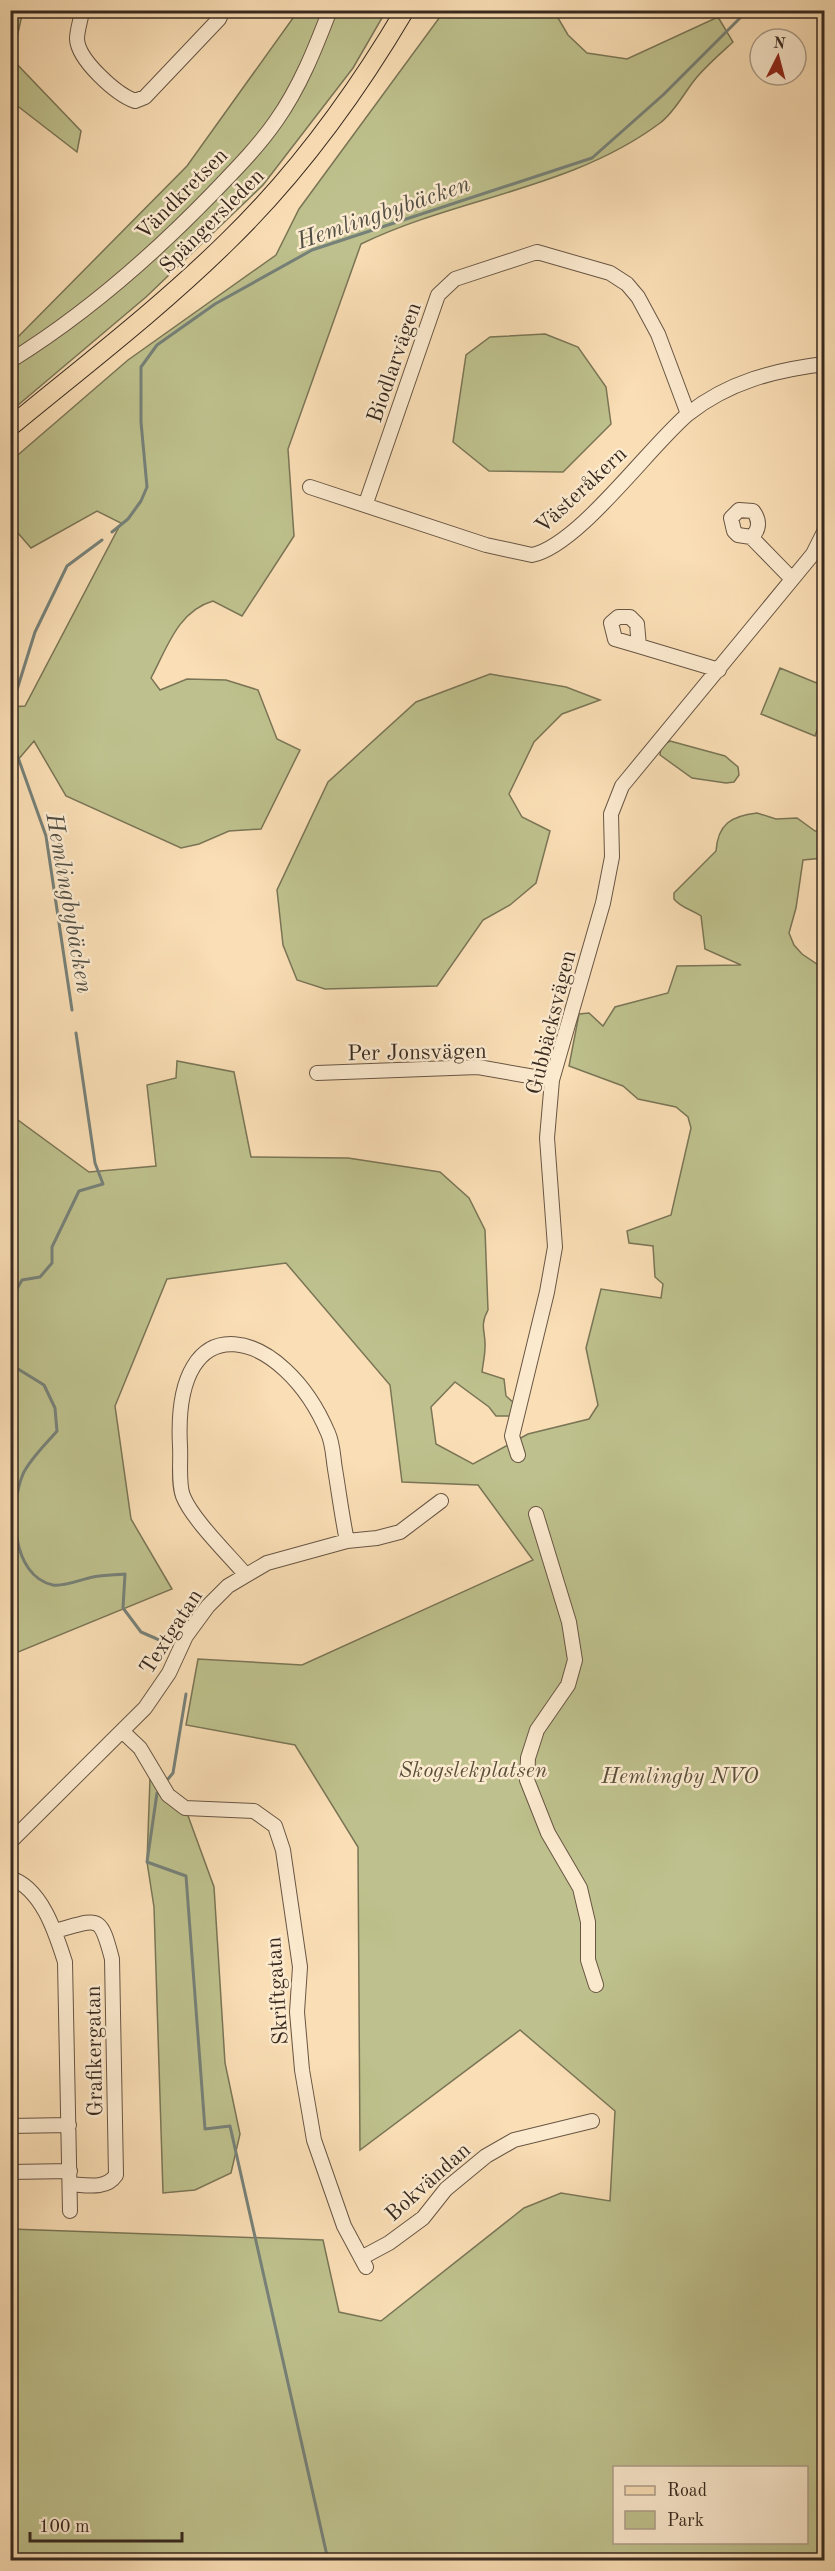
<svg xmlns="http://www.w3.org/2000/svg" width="835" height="2571" viewBox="0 0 835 2571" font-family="'Old Standard TT',serif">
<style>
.green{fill:#bec18d;stroke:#7a7556;stroke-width:1.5;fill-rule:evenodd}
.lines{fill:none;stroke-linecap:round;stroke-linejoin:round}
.stream{stroke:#768179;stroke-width:3}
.minor-casing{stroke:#685644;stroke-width:16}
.major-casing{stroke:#37291f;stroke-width:20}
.minor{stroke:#fceacf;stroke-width:14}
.major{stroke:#fadeb5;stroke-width:18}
.labels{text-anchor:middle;stroke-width:5;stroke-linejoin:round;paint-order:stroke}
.street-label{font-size:22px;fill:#37291f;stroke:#fceacf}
.park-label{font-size:22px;font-style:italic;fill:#594f3a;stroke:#fceacf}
.water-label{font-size:24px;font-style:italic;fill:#514e44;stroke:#fceacf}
</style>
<rect width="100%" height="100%" fill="#fadeb5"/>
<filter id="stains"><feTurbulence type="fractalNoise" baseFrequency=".00333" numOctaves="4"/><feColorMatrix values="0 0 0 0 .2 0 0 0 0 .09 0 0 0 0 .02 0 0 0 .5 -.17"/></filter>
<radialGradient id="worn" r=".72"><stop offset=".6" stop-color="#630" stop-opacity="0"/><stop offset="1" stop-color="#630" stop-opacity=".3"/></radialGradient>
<path class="green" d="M445,10L554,11L568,35L587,53L627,59L718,17L733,42C721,53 708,64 697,77C685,91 675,112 660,123C572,189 458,197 361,244L288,449L294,536L242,616L213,601C178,611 167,648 151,678L160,690L187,679L226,680L258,690L277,739L300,750L261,829L229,831L199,844L181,848L66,796L34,741L11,768V707L25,706L121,523L97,511L31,548L11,525L12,460L128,360L276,255L299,209Z
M10,11H23L12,59L81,131L77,152L11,101Z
M298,11H386L353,68L263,185L146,297L11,411L10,345L187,166Z
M545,334L578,347L606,387L611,424L563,472L489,471L453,442L466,355L490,337Z
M780,668L824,686V711L815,736L761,714Z
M490,674L566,687L600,700L562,714L534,742L509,794L522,817L550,831L536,883L510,905L483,920L437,986L325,989L297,980L283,945L277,890L328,782L416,702Z
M670,741L725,756L738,767L739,775L734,782L726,783L692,778L660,755L661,746Z
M757,813L776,819L797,818L815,831L824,830V858L803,860L796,908L789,933L794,945L802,954L824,969V2560H11V2229L323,2240L339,2312L381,2321L524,2208L561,2193L610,2201L615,2111L520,2030L360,2150L358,1847L295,1745L186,1725L198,1659L302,1665L533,1560L478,1485L402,1482L390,1385L286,1263L167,1279L115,1406L131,1519L172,1589L11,1655V1115L89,1172L156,1166L147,1085L176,1078L177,1061L234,1072L251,1157L348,1158L440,1172L469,1198L485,1230L488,1310C479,1326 486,1333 485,1347C485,1355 483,1364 482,1372L504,1379L506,1396L515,1404L510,1416H496L489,1407L455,1382L431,1407L436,1444L473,1464L528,1434L589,1419L598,1405L586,1348L601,1289L661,1298L663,1284L655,1277L653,1246L629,1243L627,1231L671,1215L691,1128L688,1117L676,1107L638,1099L623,1086L569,1066L579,1014L589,1013L603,1026L615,1007L668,993L677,966L741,965L705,949L701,916C691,909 681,908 674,899V893L716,851C718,824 731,816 757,813ZM614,2468H806V2542H614Z
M150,1778L164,1799L187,1813L214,1887L225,2063L240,2134L231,2173L195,2190L163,2193L154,1907L147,1862Z"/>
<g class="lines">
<path class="stream" d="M112,532L128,519L141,501L147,487L141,422V367L157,345L215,304L312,250L592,158L663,95L748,10
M15,696L35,632L67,566L102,540
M10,735L46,836L72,1010
M10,1301L22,1280L40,1277L52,1263V1247L79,1191L103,1184L95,1163L76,1033
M10,1364L44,1385L55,1408L57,1431C46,1444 30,1459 23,1474C9,1507 11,1576 53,1585C64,1587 82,1579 93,1577C104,1575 115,1575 125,1574L123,1608L141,1632L164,1642
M168,1779L173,1773L186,1694
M157,1793L147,1862L186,1876L205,2129L230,2126L328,2560"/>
<defs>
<path id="minor" d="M82,10C81,20 77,30 77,39C78,60 116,94 135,101L145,97L219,19L223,10
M10,361C86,314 152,256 213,193C235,170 258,147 276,121C300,87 315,49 330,10
M310,487L486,545L532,555C579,545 648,448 688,414C728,382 775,370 824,364
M366,503L438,295L455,279L537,252L610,273L627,284L638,297L658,334L688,414
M751,537C760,530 760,520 753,511L739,510L731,518L734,531L738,535L751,537L792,579
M639,646L615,639L611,623L618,617H630L637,624L639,646L719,670
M317,1073L478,1067L552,1080
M518,1455L512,1436L547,1292L555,1247L547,1138L552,1080L603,903L612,857L611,814L622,786L813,554L824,532
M536,1514L569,1622L575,1660L568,1685L537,1730L528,1758L527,1780L548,1833L580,1888L588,1922V1960L596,1985
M245,1574C228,1554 192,1519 183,1496C178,1483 181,1461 180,1446C172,1297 284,1328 328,1433C333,1444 333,1457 335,1469C339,1493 342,1517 347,1541
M122,1731L140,1748L168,1795L185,1808L254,1811L275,1826L283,1850L300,1967L297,2012L302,2070L314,2140L344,2226L366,2267
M10,1842L145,1708L169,1673L186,1636L208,1606L228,1586L267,1563L347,1541L377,1538L400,1532L441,1501
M10,1878C42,1888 56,1934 65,1962L70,2211
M55,1931C99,1919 100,1913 112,1959L116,2175C106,2190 86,2185 70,2184
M10,2126L69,2125
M10,2172L70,2171
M361,2258L389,2243L423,2218L446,2189L486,2156L514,2140L592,2121"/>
<path id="major" d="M10,427C84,366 160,308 228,241C297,174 356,93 405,10"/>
</defs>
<use href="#minor" class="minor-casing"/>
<use href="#major" class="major-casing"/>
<use href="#minor" class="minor"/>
<use href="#major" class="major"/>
</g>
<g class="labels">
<g class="street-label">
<text transform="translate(181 193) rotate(-45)" y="8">Vändkretsen</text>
<text transform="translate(211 220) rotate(-45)" y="8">Spängersleden</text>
<text transform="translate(393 362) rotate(-71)" y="8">Biodlarvägen</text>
<text transform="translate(580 489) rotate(-43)" y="8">Västeråkern</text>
<text transform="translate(550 1022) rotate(-76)" y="8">Gubbäcksvägen</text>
<text transform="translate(417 1051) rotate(-1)" y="8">Per Jonsvägen</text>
<text transform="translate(170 1631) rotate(-57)" y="8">Textgatan</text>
<text transform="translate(276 1991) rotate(-94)" y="8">Skriftgatan</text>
<text transform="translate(93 2051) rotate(-91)" y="8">Grafikergatan</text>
<text transform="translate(427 2181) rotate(-42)" y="8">Bokvändan</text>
</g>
<g class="park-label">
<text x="473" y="1777">Skogslekplatsen</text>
<text x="680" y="1783">Hemlingby NVO</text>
</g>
<g class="water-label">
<text transform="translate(383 212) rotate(-19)" y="8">Hemlingbybäcken</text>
<text transform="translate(70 903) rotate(80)" y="8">Hemlingbybäcken</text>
</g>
</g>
<rect width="835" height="2571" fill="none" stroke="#fadeb5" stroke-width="36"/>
<rect x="12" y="12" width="811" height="2547" fill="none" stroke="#37291f" stroke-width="3"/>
<rect x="18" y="18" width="799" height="2535" fill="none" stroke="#37291f" stroke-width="1.5"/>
<rect x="613" y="2466" width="195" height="78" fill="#fceacf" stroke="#ad9d89" stroke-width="1.5"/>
<rect x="625" y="2486" width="30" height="9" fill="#fadeb5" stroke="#ad9d89" stroke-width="1.5"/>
<text x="667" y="2496" font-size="18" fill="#37291f">Road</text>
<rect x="625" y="2511" width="30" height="18" fill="#bec18d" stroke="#ad9d89" stroke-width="1.5"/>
<text x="667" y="2526" font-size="18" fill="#37291f">Park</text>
<g transform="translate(778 57) rotate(6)"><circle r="28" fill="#fceacf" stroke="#ad9d89" stroke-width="1.5"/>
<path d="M0-4.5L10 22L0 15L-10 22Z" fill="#8f2418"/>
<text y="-9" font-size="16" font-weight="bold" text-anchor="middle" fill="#37291f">N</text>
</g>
<path d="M30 2532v9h152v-9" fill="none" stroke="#37291f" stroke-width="3"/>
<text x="39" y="2532" font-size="18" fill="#37291f" stroke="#fceacf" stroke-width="4.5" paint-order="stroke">100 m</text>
<rect width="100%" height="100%" filter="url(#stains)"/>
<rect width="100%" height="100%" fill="url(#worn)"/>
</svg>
